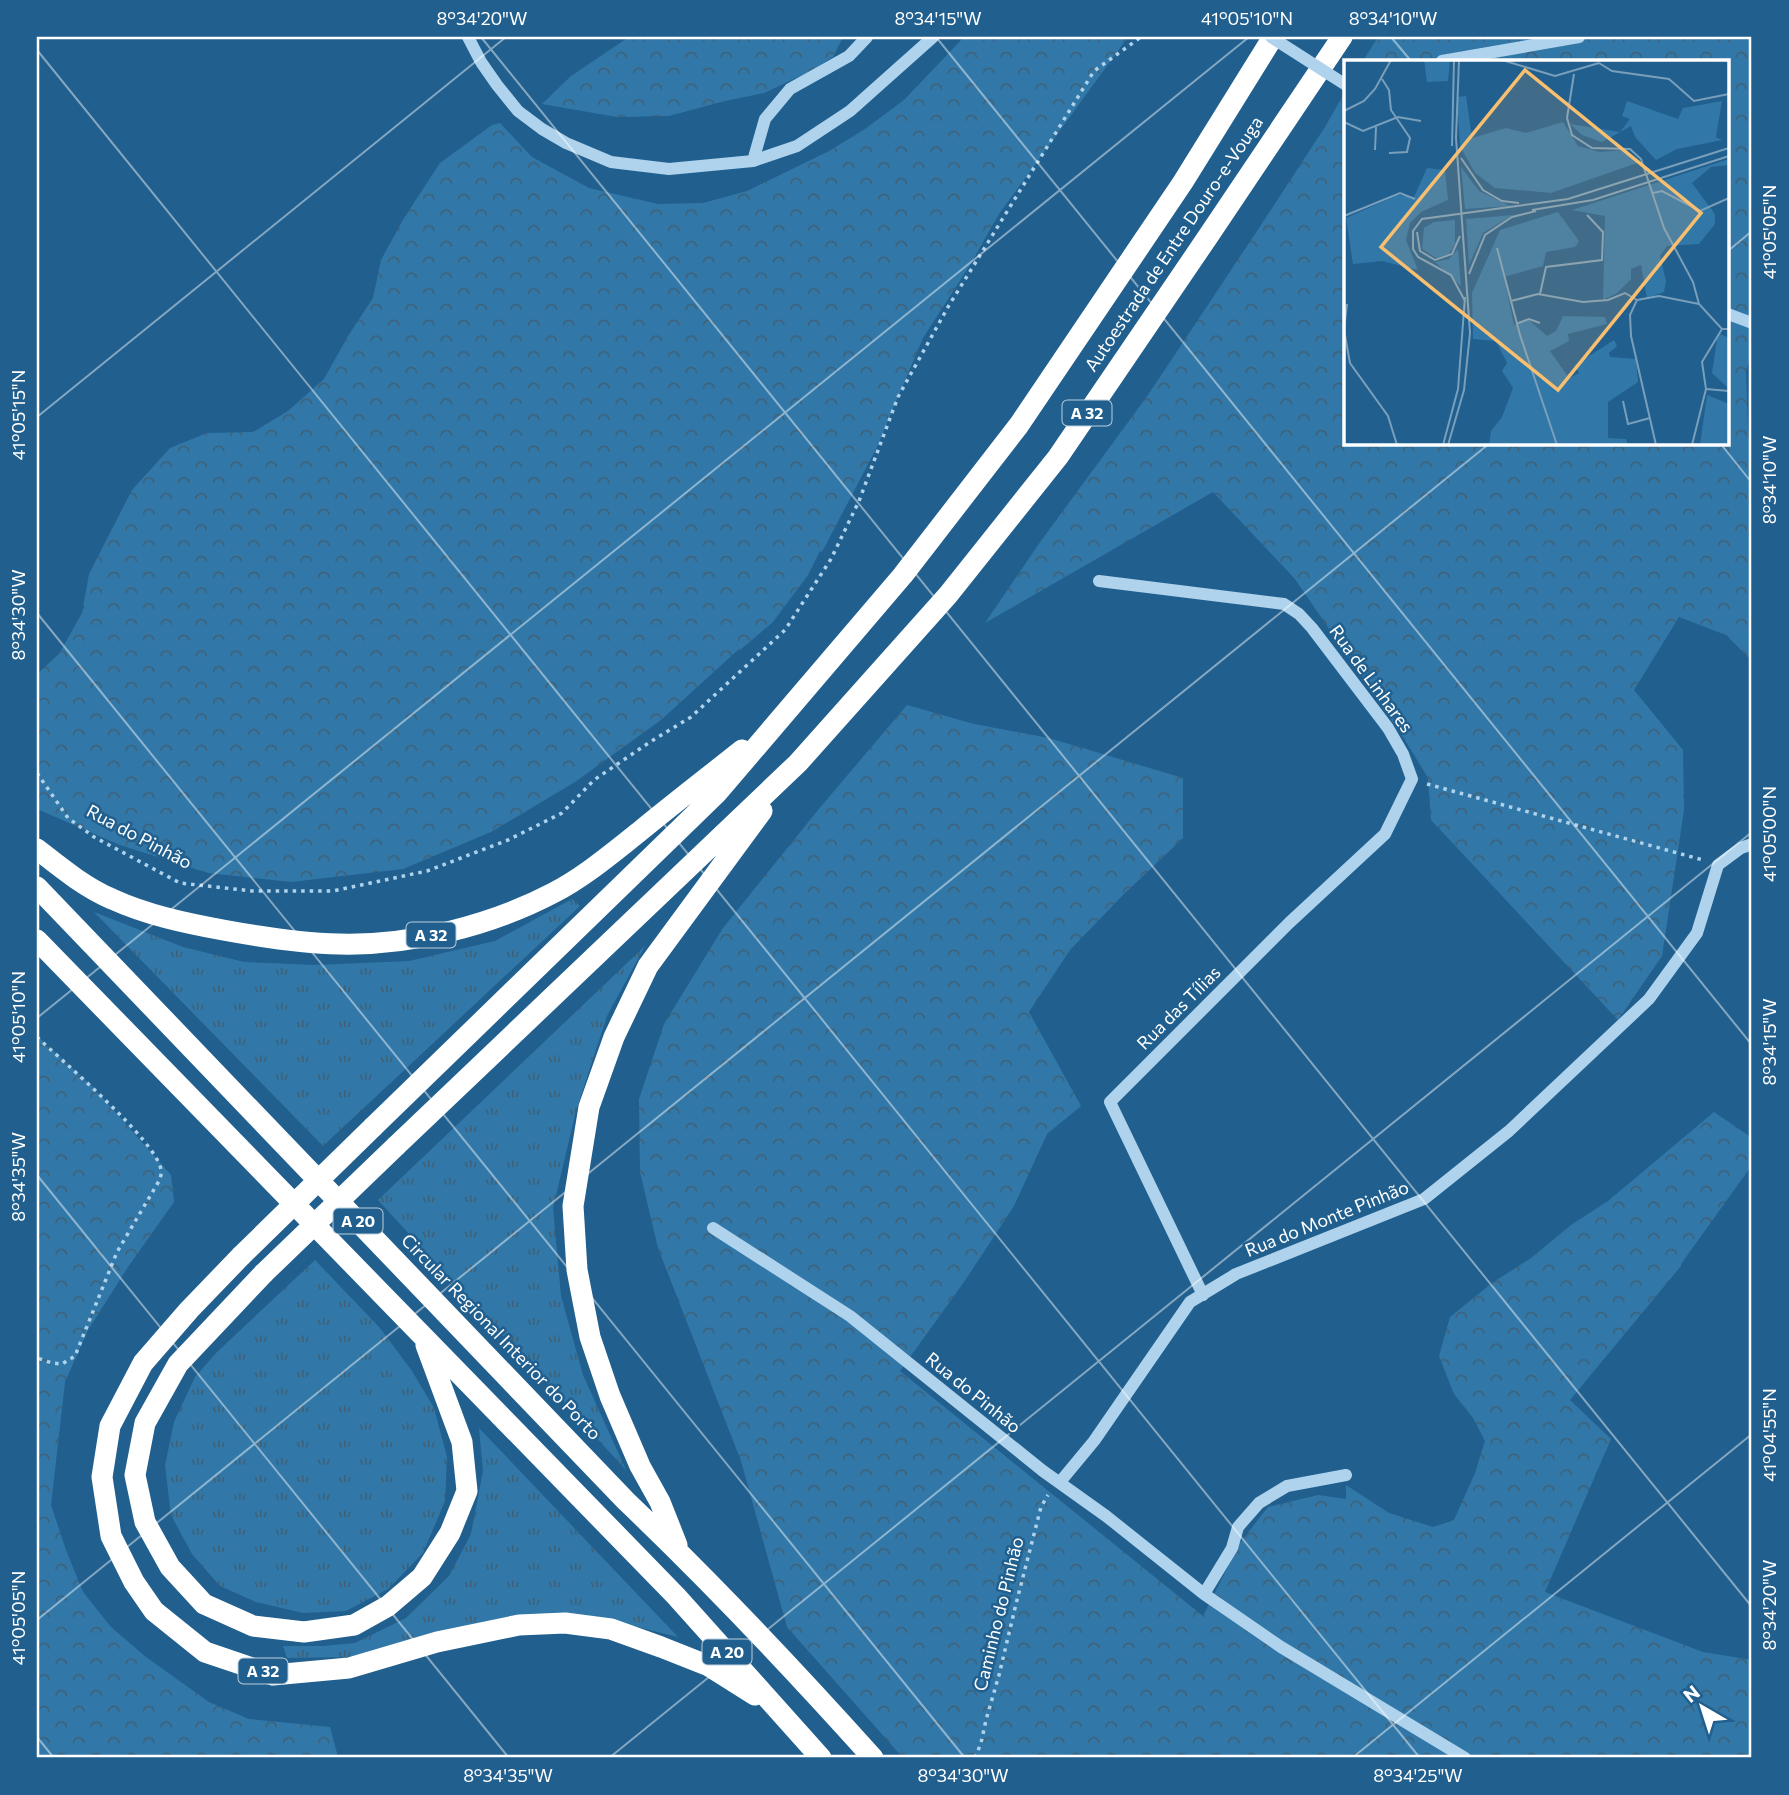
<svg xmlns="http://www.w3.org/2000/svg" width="1789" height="1795" viewBox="0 0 1789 1795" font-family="Commissioner,sans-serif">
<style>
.grass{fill:url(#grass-tufts)}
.forest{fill:url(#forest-crowns)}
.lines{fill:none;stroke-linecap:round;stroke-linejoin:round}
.path{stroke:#afd3ec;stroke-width:3.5;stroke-dasharray:3.5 5;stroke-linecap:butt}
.minor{stroke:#afd3ec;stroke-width:12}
.highway{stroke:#fff;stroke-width:21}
.minor-bridge{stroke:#afd3ec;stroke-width:12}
.highway-bridge{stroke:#fff;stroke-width:21}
.ticks{fill:none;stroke:#fff;stroke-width:2;stroke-opacity:0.45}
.labels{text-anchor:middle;stroke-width:5;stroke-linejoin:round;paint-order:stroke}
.shield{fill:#205f8e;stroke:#bccfdd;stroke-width:2}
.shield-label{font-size:16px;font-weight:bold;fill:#fff}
.street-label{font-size:18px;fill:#fff;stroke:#205f8e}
.inset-road{fill:none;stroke:#799fbb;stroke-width:2}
.view{fill:#f9bf70;fill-opacity:0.15;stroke:#f9bf70;stroke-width:3.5}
.inset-edge{fill:none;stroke:#fff;stroke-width:3.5}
.neatline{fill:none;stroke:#fff;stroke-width:2.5}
.ticks-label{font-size:18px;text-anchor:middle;fill:#fff}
</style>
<defs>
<pattern id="grass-tufts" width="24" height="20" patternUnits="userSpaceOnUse" patternTransform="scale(1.75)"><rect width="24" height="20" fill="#3178a9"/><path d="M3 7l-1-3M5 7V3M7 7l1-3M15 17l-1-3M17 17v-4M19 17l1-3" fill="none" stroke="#3e627a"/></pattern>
<pattern id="forest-crowns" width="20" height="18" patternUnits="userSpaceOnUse" patternTransform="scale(1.75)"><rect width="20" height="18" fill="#3178a9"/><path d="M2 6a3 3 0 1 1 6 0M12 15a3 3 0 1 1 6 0" fill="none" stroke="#3e627a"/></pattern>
</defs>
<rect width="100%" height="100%" fill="#205f8e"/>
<path class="grass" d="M572,899L580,906L323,1146L94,912L183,947L244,962L316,965L409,961L495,941Z
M645,946L607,1016L576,1111L553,1208L561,1296L583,1375L626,1470L378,1200Z
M315,1260L380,1328L412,1371L434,1408L447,1457L445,1501L423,1553L388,1589L346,1611L303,1613L256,1602L220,1586L192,1554L171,1515L165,1466L174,1422L195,1377L216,1353Z
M479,1428L678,1637L613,1621L413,1642L349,1657L287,1658L283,1646H324L355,1643L406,1618L449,1576L471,1534L483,1471Z"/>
<path class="forest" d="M629,37H843L833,57L807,73L764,93L725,101L669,116L617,117L542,104L571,76Z
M964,37H1128L999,214L970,265L923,338L876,449L822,552L820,551L808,575L773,622L740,650L739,649L661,720L575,782L491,832L403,869L291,882L208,873L120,845L37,809V674L59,654L82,613L89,574L132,490L170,448L207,433L253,432L288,411L324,379L348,336L373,298L381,260L404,218L440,163L492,125L500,123L532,157L589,188L658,204L703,203L747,191L829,151L865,129L904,100Z
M1378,37H1752V354L1746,370L1748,432L1752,471V661L1726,635L1679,617L1634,690L1683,750L1684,810L1662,956L1618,1020L1431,820L1428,778L1405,740L1295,579L1213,492L985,623L1038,545L1148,395L1259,228L1325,127L1346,90V443H1728V61H1363Z
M907,705L974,724L1049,738L1183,778V838L1122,896L1070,950L1029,1012L1081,1106L1047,1134L1014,1206L964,1282L900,1371L1203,1616L1240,1543L1268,1507L1318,1495L1346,1499V1485L1389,1513L1433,1527L1454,1520L1475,1473L1485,1441L1473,1418L1454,1394L1439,1356L1450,1317L1492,1283L1531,1258L1571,1225L1608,1201L1714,1112L1752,1138V1165L1681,1264V1266L1570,1400L1611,1439L1545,1592L1703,1652L1752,1660V1758H903L787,1627L741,1461L658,1248L640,1172L639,1099L664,1024L723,928L818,810Z
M37,1036L93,1087L171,1175L174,1202L128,1267L88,1330L65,1382L51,1505L66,1550L83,1592L111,1627L146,1657L209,1702L249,1719L330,1727L338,1757L335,1758H37Z"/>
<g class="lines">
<path class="path" d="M37,773L68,818L94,837L180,883L252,891H333L427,871L508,840L562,813L594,780L650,742L691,717L785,630L831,559L859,501L898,397L948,307L1094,71L1141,37
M1427,784L1703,860
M37,1037C61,1060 158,1142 161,1170C162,1174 160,1178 159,1181L117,1252L75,1356L62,1364L52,1363L37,1358
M975,1758L981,1743L986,1720L999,1675L1016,1604L1041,1507L1048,1495"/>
<path class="minor" d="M468,37L481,62L497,85L518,111L542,129L566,143L611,162L669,169L753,161L797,146L850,111L933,37
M1442,61L1579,37
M753,161L765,119L790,89L849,56L867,37
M1728,314L1752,323
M1099,581L1284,604L1299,614L1312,628L1388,728L1403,754L1412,779L1385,834L1289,923L1110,1102L1203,1295
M713,1228L850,1316L1043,1471L1106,1516L1204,1594L1281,1647L1465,1758
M1060,1482L1094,1441L1190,1302L1236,1274L1424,1199L1509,1131L1649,999L1697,933L1718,865L1741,848L1752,844
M1204,1594L1232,1548L1238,1527L1259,1503L1287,1486L1346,1475"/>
<path class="highway" d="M37,849C60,867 84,887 112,899C147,915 185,923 223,930C261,937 300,943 339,944C409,946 490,926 553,893C584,877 611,854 639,832C673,804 708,777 742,750
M37,887L626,1501C712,1583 794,1670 873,1758
M37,940L676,1596L821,1758
M373,1127L717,793L903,575L1019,425L1183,182L1273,37
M396,1146L798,763L948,595L1058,457L1207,238L1342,37
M241,1256L189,1310L143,1363L110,1426L102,1477L111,1536L134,1582L154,1611L205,1652L273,1675L349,1668L437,1642L519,1625L565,1623L611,1629L661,1647L709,1666L755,1695
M264,1273L178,1364L145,1423L135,1475L145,1522L170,1567L204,1604L253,1626L304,1632L354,1625L388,1606L422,1577L450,1533L467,1491L462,1442L426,1345
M677,1545L660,1502L640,1466L610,1396L590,1337L577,1270L573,1206L589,1107L614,1037L648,966L762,811"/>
<path class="minor-bridge" d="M1271,37L1346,85"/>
<path class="highway-bridge" d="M241,1256L373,1127
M264,1273L396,1146"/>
</g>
<path class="ticks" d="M481,37L1752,1607M936,37L1752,1045M1391,37L1411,61M37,50L1420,1758M1728,251L1752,231M37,417L506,37M1720,443L1752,483M37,613L965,1758M37,1018L1249,37M37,1175L509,1758M37,1620L1490,443M37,1737L54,1758M609,1758L1752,832M1352,1758L1752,1434"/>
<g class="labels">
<g class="shield">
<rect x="1062.5" y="400.5" width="49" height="25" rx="5"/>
<rect x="406.5" y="922.5" width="49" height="25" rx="5"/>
<rect x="333.5" y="1208.5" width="49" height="25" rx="5"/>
<rect x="702.5" y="1639.5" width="49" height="25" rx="5"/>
<rect x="238.5" y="1658.5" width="49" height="25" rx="5"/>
</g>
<g class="shield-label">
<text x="1087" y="419">A 32</text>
<text x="431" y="941">A 32</text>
<text x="358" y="1227">A 20</text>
<text x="727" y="1658">A 20</text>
<text x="263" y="1677">A 32</text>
</g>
<g class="street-label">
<text transform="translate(1174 244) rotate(-56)" y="6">Autoestrada de Entre Douro-e-Vouga</text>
<text transform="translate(1371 679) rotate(54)" y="6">Rua de Linhares</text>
<text transform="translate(139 837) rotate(28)" y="6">Rua do Pinhão</text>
<text transform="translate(1179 1008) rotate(-45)" y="6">Rua das Tílias</text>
<text transform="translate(1327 1219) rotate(-22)" y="6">Rua do Monte Pinhão</text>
<text transform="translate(501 1337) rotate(46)" y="6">Circular Regional Interior do Porto</text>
<text transform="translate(973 1393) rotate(39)" y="6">Rua do Pinhão</text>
<text transform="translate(999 1614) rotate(-76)" y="6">Caminho do Pinhão</text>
</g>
</g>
<g transform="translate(1344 60)">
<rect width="385" height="385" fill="#205f8e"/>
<path d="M117,107L135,131L166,146L121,149ZM169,155L139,173L125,205L122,159ZM111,160V184L105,194L92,198L78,189L80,168L90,162ZM114,189L117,226L91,202L105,199Z" fill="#3178a9"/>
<path d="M80,0H106L104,21L83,22ZM122,36L128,78L162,68L182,73L219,62L234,86L256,92L282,90L296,102L207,133L151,128L131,113L116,86L113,37ZM283,41L334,59L339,48L378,41L372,77L378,80L333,89L312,100L291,77L287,66L258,82L238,75L226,64L276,72L286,59L278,56ZM385,99V105L367,107L348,123L371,154V164L355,184L323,186L316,196L322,221L320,232L303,238L297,205L287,209V219L273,233L259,240L261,156L228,150ZM83,108L101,110L104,140L77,152L66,163L62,180L74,210L38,201L9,204L2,158L54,135L70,137ZM214,152L235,181L231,187L202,192L199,206L160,217L170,265L185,260L203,276L212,271L219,256L261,257L263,264L224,274L225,281L206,291L225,318L235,313L231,305L270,280L273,286L265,293L266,297L292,299L294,322L264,342V378L282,379L284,385H145L147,371L158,357L169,328L158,311L163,303L152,281L129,279L128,233L156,170ZM374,273L385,278V329L368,313ZM363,335L385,344V385H356Z" fill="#3178a9"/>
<path class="inset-road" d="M158,0L211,16L255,3M255,3L268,11L325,19L350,41L385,34M230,14L223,58L228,75L248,88L286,89L297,99L320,168L349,222L355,244L378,269H385M38,19L45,30L47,50L66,78L63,92L45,93M0,51L20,41L31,29L47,0M54,57L77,61M0,62L19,71L54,57M108,86L110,0M31,90L32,67M117,98L139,130L158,141L175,143M309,133L318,131L356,151L385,138M188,150L249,140L385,96M0,156L56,133L71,139M73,172L76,191L91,200L108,194L116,176M153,188L176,275L213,385M125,214L141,175L168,157L192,151M196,234L202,207L258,200L259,172L243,155M293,240L286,255L287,276L312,385M293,240L315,236L355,244M121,241L107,215L74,197L69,189V171L78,159L224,139L385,88M167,241L194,234L239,242L264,240L281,233L293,240M172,264L185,259L196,263M0,270L6,303L44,356L53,385M0,270L3,244M362,329L385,331M279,341L284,364L306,358M99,385L114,329L121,237M104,385L120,330L126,273L112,78L115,0M348,385L362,329L358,302L378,269"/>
<path class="view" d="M181,10L357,153L214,330L37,187Z"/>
<rect width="385" height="385" class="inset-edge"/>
</g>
<rect width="1789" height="1795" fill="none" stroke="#205f8e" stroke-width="77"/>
<g transform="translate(1702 1707) rotate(321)" stroke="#205f8e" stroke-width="5" paint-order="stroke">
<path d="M0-5L12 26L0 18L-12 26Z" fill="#ffffff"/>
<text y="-10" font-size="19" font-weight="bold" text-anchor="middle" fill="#ffffff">N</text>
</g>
<rect x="38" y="38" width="1712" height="1718" class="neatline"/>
<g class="ticks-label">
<text x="482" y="25">8°34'20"W</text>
<text x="938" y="25">8°34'15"W</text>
<text x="1247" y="25">41°05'10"N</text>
<text x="1393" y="25">8°34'10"W</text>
<text transform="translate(1770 232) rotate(-90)" y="6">41°05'05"N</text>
<text transform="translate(19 415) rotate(-90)" y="6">41°05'15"N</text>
<text transform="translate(1770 480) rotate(-90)" y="6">8°34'10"W</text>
<text transform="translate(19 615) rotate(-90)" y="6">8°34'30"W</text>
<text transform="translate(1770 834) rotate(-90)" y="6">41°05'00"N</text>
<text transform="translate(19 1017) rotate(-90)" y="6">41°05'10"N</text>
<text transform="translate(1770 1042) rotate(-90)" y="6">8°34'15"W</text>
<text transform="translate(19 1177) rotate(-90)" y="6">8°34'35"W</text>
<text transform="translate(1770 1435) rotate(-90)" y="6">41°04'55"N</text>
<text transform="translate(1770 1605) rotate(-90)" y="6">8°34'20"W</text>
<text transform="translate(19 1618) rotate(-90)" y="6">41°05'05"N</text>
<text x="508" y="1782">8°34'35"W</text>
<text x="963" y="1782">8°34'30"W</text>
<text x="1418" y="1782">8°34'25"W</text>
</g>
</svg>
